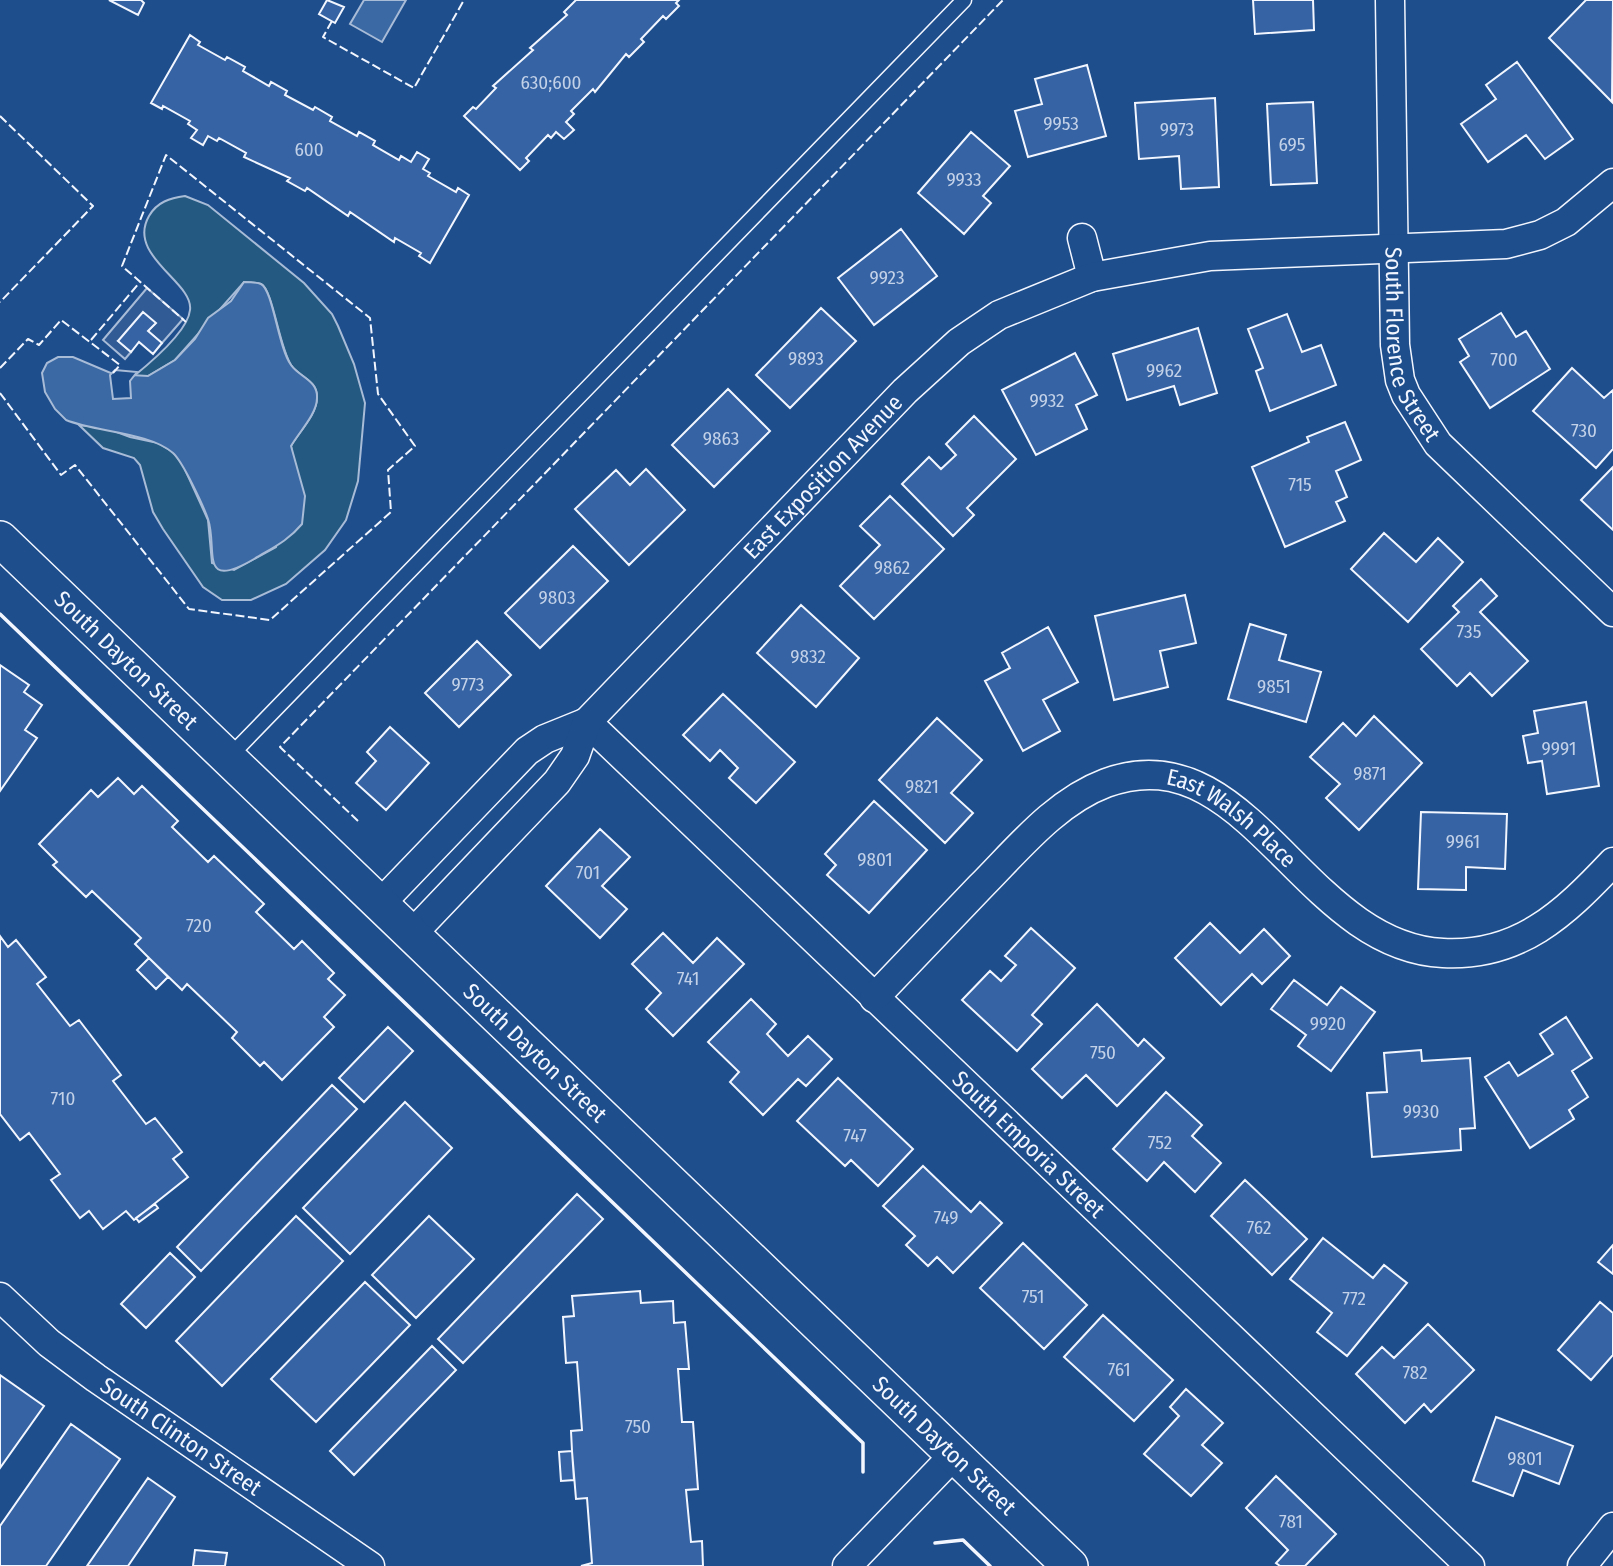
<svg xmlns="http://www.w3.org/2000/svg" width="1613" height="1566" viewBox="0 0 1613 1566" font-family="'Fira Sans Condensed',sans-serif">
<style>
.green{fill:#245a82;stroke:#a8bbd7;stroke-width:2}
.parking{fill:#305b95;stroke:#a8bbd7;stroke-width:2}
.water{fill:#3b69a3;stroke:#a8bbd7;stroke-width:2}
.pier{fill:#1f4e8c;stroke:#a8bbd7;stroke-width:2}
.building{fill:#3563a3;stroke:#f2f6ff;stroke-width:2}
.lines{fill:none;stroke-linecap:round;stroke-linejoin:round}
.service-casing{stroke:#f2f6ff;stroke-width:17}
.minor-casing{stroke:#f2f6ff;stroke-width:31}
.tertiary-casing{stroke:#f2f6ff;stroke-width:38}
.service{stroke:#1f4e8c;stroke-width:14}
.minor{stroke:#1f4e8c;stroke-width:28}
.tertiary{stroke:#1f4e8c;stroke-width:35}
.fence{stroke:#f2f6ff;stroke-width:2;stroke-dasharray:9 3.5;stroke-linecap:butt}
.wall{stroke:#f2f6ff;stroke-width:3.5}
.labels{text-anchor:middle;stroke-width:5;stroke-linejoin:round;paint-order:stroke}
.number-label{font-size:19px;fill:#c3d1e8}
.street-label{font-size:23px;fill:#f2f6ff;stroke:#1f4e8c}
</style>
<rect width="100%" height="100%" fill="#1f4e8c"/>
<path class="green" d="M185,196L208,205L304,283L332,314L338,326L354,364L365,403L358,481L346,520L325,550L286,584L251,600H222L203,587L163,529L153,512L140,465L134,458L103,448L79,425L106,428L130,437L158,443L173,452L183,465L208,520L212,563L234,570L276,547L293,459L291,446C299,432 317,414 317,398C318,380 299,377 291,365C279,347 273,290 261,284C257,282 249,283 244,282L175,360L148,376H134C150,363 188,331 190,310C194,282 126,256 149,216C157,202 170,198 185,196Z"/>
<path class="parking" d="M147,288L183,319L162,343L148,331L155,323L118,341L131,352L125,359L103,340Z"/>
<path class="water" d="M364,0H406L382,42L350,24Z
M244,282C249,282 257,282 261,284C273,290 278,347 291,365C299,377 318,380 317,398C317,414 299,432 291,446L305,496L302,524C288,541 272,548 254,559C198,592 218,549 208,519C203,505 183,462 173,453C149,432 95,432 66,420L55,409L45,392L42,373L47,363L58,357H73L113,374L148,376L175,360L195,339L208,318L231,301Z"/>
<path class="pier" d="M115,370L137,372L130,381L131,398L113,399L110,375Z"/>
<path class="building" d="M109,0H141L144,3L138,15Z
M327,0L344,7L335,23L319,14Z
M576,0H679L676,3L679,6L666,19L663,16L641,39L644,42L629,57L626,54L595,92L593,89L571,111L574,114L566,122L574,130L564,139L556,132L551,138L548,135L526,158L529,161L520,170L464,116L473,107L476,109L496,88L493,86L533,50L530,48L567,15L564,12Z
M1253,0H1313L1314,30L1255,34Z
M1586,0H1613L1612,102L1549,38Z
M190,35L200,42L198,45L225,60L227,57L245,67L243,71L269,86L271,82L287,91L285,95L313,110L315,107L332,117L330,121L357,136L359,132L375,141L373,145L399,160L401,156L411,162L417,152L429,159L423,169L430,173L428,176L456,192L458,188L469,195L430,263L419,256L421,253L395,238L394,242L350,212L348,216L307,188L305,191L287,181L290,178L244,157L246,153L219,138L217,141L208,136L203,145L191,138L197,130L188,124L190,121L163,106L162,109L151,103Z
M1517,62L1573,139L1545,159L1526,135L1488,162L1461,124L1496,99L1486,85Z
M1087,65L1106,136L1028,157L1015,111L1042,104L1035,79Z
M1215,98L1219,187L1181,189L1179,156L1139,159L1135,103Z
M1313,102L1317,183L1271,185L1267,104Z
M971,132L1010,166L983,196L991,203L964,234L918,193Z
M901,229L937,276L874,325L838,278Z
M821,308L856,341L790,408L756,375Z
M143,312L156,323L148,331L162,343L153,354L139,342L131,352L118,341Z
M1501,313L1516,337L1526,331L1550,369L1490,408L1460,362L1469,356L1459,339Z
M1287,314L1302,352L1321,345L1336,385L1270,411L1256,371L1263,368L1248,329Z
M1198,328L1217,393L1180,405L1174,386L1127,400L1113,354Z
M1075,353L1097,395L1076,405L1087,429L1036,455L1002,390Z
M1572,368L1604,398L1613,390V449L1596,468L1533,411Z
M728,389L770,431L714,487L672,445Z
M974,416L1016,459L967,508L974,515L953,536L902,484L929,457L941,469L956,455L946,444Z
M1345,422L1361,460L1336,471L1347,497L1336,502L1345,521L1285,547L1252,467L1309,442L1307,437Z
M1613,467V530L1581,500Z
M646,469L685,510L629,565L575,509L616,470L630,485Z
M890,496L944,549L874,619L840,586L880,545L860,526Z
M1384,533L1416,562L1438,538L1463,562L1408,622L1351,569Z
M573,546L608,581L540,648L505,613Z
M1481,579L1497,596L1480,612L1528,661L1492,696L1470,673L1457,686L1421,649L1459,612L1453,606Z
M1185,595L1196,643L1160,651L1168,687L1114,700L1095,616Z
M801,605L859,658L816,707L757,653Z
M1250,624L1286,635L1279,660L1321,672L1306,722L1228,699Z
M1048,627L1078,682L1043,700L1060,731L1023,751L985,681L1010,668L1002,653Z
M477,641L511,675L459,727L425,693Z
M0,665L29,685L24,692L42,705L25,730L37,738L0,791Z
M723,694L795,762L756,803L729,778L738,768L720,750L710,761L683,735Z
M1586,702L1599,786L1547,794L1542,761L1528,763L1523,736L1538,733L1534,711Z
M1374,716L1422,763L1359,830L1326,798L1340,784L1310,757L1343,723L1356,736Z
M937,718L982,760L951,793L973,813L945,843L879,780Z
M390,727L429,763L386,810L356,783L376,761L367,752Z
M118,778L134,794L142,786L178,821L172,827L208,862L214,856L264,904L256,912L294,949L302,941L334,973L328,979L345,995L324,1017L334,1027L282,1080L264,1062L260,1066L232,1038L237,1032L187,984L182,990L149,958L135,944L141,938L92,891L86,897L53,865L57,862L39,844L91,790L98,797Z
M874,801L927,850L869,913L827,875L836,865L825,854Z
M1421,812L1507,814L1505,869L1466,867V890L1418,889Z
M600,829L630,857L602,886L627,909L600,938L546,886Z
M1210,923L1240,953L1264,929L1290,956L1262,984L1252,974L1221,1005L1175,958Z
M1031,928L1075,968L1032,1015L1042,1024L1017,1051L962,1000L990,971L1001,981L1016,965L1005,956Z
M663,933L693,963L717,938L744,964L673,1036L646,1009L661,993L632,964Z
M0,936L8,947L16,940L46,977L37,984L70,1026L79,1020L121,1075L113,1081L146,1124L155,1118L182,1152L173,1159L188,1177L134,1220L126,1211L103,1229L89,1211L80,1218L51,1180L60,1174L29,1133L20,1140L0,1114Z
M149,958L168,977L156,989L137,970Z
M1294,980L1327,1005L1341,987L1375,1012L1331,1071L1298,1046L1306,1035L1271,1009Z
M751,999L776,1024L767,1034L788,1056L808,1036L832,1059L806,1086L798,1079L763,1115L730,1082L739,1072L708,1042Z
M1097,1004L1138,1046L1144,1039L1164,1058L1117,1106L1086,1075L1062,1098L1032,1069Z
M1566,1017L1592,1058L1572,1071L1588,1097L1569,1110L1574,1119L1530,1148L1485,1077L1509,1062L1518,1076L1553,1054L1540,1034Z
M388,1027L413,1051L364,1102L339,1078Z
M1421,1050L1422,1061L1470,1058L1475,1128L1460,1129L1461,1150L1372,1157L1367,1093L1387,1092L1384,1053Z
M838,1078L913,1149L878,1186L851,1160L845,1166L797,1121Z
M332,1085L357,1109L201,1271L177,1247Z
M1166,1092L1202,1125L1192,1136L1221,1163L1195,1192L1164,1162L1147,1181L1113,1149Z
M405,1102L452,1148L350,1254L303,1208Z
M923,1166L971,1212L980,1202L1002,1223L953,1273L937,1257L928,1266L906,1245L915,1236L883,1206Z
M1245,1180L1307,1239L1272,1275L1211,1216Z
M577,1194L603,1219L463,1363L438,1339Z
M155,1204L158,1208L139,1222L136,1218Z
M296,1216L343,1261L222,1386L176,1341Z
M429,1216L474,1259L416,1318L372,1275Z
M1323,1238L1373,1278L1384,1265L1407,1283L1347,1356L1317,1332L1332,1313L1290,1279Z
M1023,1243L1087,1305L1044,1349L980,1288Z
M1613,1245V1274L1598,1262Z
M170,1253L195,1277L146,1328L121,1304Z
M365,1282L410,1325L316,1422L271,1379Z
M640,1291L641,1303L673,1301L674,1323L685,1322L689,1369H678L682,1422H693L698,1489L686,1490L691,1542L702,1541L703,1566H581L592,1563L587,1498L576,1499L572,1451L571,1431L582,1430L577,1362L566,1363L563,1317L574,1316L572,1296Z
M1600,1302L1613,1313V1355L1591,1380L1558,1350Z
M1103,1315L1173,1380L1134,1421L1064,1357Z
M1428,1324L1474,1370L1431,1412L1424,1404L1405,1423L1356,1374L1382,1347L1394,1358Z
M432,1346L456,1370L354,1475L330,1451Z
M0,1375L44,1406L0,1468Z
M1186,1389L1223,1423L1202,1445L1222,1463L1191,1496L1144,1454L1179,1416L1170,1407Z
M1496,1417L1573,1446L1559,1484L1523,1470L1513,1496L1473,1481Z
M71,1424L120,1459L46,1566H0V1526Z
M572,1451L574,1480L561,1481L559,1452Z
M1276,1476L1336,1534L1305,1566H1280L1276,1563L1288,1550L1246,1508Z
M148,1478L175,1497L128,1566H87Z
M195,1550L227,1553L225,1566H193Z"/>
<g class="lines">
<defs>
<path id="service" d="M229,757L964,0"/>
<g id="minor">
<path id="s1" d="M1390,0L1395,345L1400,380L1406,395L1438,444L1613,612"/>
<path d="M1082,238L1092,277"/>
<path id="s2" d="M587,722L1470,1566"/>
<path d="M380,904L527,751L545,739L587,722"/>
<path id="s3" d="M412,934L557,782L575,756L587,722L905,391L959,342L999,315L1092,277L1210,256L1506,244L1540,235L1566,222L1613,183"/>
<path id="s4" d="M874,998C909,961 945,924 980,887C1017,850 1055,802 1106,783C1248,731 1302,946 1443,953C1519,957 1564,914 1613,862"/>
<path id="s5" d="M0,1297L49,1343L96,1378L370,1566"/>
<path d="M847,1566L954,1455"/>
<path d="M1582,1566L1613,1527"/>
</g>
<g id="tertiary">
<path id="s6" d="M0,539L1070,1566"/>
</g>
</defs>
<use href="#service" class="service-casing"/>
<use href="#minor" class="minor-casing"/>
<use href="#tertiary" class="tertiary-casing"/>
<use href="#service" class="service"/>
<use href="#minor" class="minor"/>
<use href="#tertiary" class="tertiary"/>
<path class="fence" d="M332,21L323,37L414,88L464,0
M0,116L93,206L0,302
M91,340L140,282
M0,368L28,339L39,345L61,320L120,365L113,373
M0,393L61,475L75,465L189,609L270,620L391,512L388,470L415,446L378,394L370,318L166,155L122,266L186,322
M358,821L280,747L1003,0"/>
<path class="wall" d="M0,614L863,1443V1472
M935,1543L963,1540L990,1566"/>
</g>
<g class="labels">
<g class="number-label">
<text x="551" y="89">630;600</text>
<text x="1061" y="130">9953</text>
<text x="1177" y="136">9973</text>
<text x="1292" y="151">695</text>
<text x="309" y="156">600</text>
<text x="964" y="186">9933</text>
<text x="887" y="284">9923</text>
<text x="806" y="365">9893</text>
<text x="1504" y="366">700</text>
<text x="1164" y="377">9962</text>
<text x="1047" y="407">9932</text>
<text x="1584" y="437">730</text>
<text x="721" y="445">9863</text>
<text x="1300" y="491">715</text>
<text x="892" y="574">9862</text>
<text x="557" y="604">9803</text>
<text x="1469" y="638">735</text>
<text x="808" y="663">9832</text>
<text x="468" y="691">9773</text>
<text x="1274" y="693">9851</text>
<text x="1559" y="755">9991</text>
<text x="1370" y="780">9871</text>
<text x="922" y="793">9821</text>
<text x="1463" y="848">9961</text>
<text x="875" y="866">9801</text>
<text x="588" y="879">701</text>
<text x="199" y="932">720</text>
<text x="688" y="985">741</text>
<text x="1328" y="1030">9920</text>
<text x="1103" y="1059">750</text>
<text x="63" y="1105">710</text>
<text x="1421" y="1118">9930</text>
<text x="855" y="1142">747</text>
<text x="1160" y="1149">752</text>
<text x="946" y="1224">749</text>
<text x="1259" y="1234">762</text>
<text x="1033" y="1303">751</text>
<text x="1354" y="1305">772</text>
<text x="1119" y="1376">761</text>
<text x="1415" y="1379">782</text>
<text x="638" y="1433">750</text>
<text x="1525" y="1465">9801</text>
<text x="1291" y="1528">781</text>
</g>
<g class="street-label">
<text dy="8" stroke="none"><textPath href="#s1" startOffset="348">South Florence Street</textPath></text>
<text dy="8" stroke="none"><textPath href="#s3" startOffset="618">East Exposition Avenue</textPath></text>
<text dy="8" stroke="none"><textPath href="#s6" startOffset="175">South Dayton Street</textPath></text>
<text dy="8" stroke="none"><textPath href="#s4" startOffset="458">East Walsh Place</textPath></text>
<text dy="8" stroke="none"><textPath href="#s6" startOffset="742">South Dayton Street</textPath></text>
<text dy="8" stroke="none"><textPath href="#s2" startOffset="611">South Emporia Street</textPath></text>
<text dy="8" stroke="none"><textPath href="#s5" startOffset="229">South Clinton Street</textPath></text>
<text dy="8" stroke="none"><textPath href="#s6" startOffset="1309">South Dayton Street</textPath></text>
</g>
</g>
</svg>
